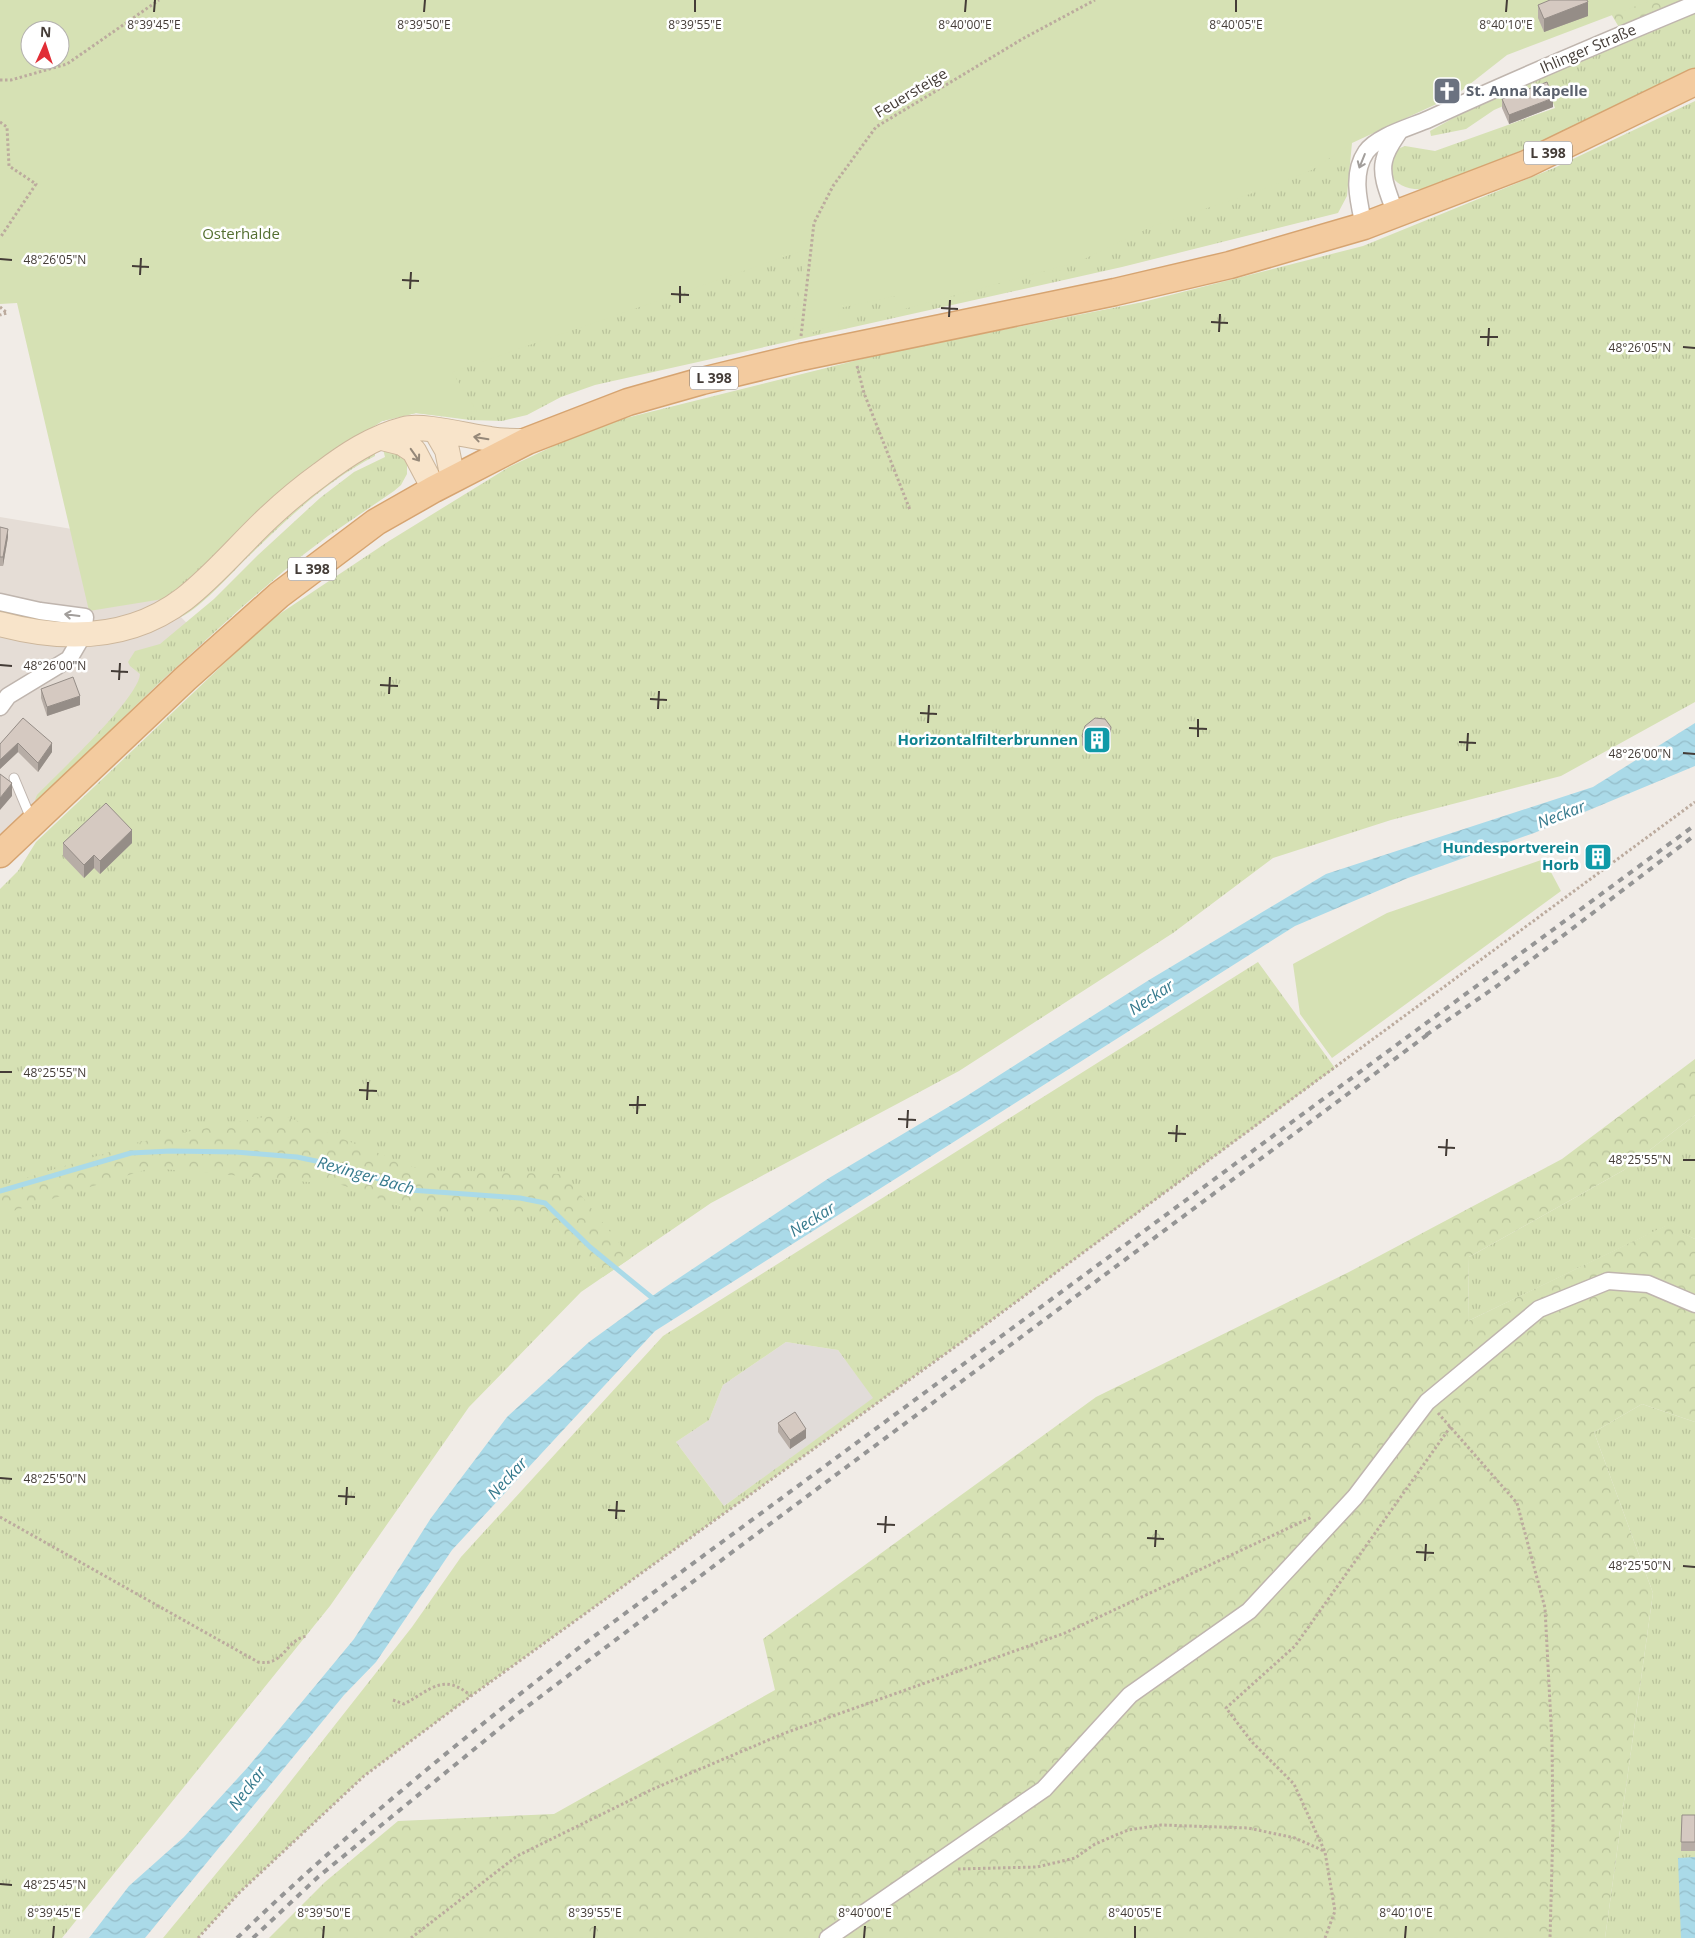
<svg xmlns="http://www.w3.org/2000/svg" width="1695" height="1938" viewBox="0 0 1695 1938" font-family="'Open Sans',sans-serif">
<style>
.residential{fill:#e5ddd6}
.industrial{fill:#e1dcd9}
.grass{fill:url(#grass-tufts);fill-rule:evenodd}
.forest{fill:url(#forest-crowns)}
.park{fill:#d6e1b4;fill-rule:evenodd}
.water{fill:url(#water-waves)}
.lines{fill:none;stroke-linecap:round;stroke-linejoin:round}
.stream{stroke:#aadae8;stroke-width:5}
.lane-casing{stroke:#bfb5ae;stroke-width:11}
.street-casing{stroke:#bfb5ae;stroke-width:19}
.secondary-casing{stroke:#ccb69b;stroke-width:26}
.primary-casing{stroke:#d6a471;stroke-width:29}
.path{stroke:#bcab9e;stroke-width:3;stroke-dasharray:2.5 2.5;stroke-linecap:butt}
.lane{stroke:#fff;stroke-width:9}
.street{stroke:#fff;stroke-width:16}
.secondary{stroke:#f8e4ca;stroke-width:24}
.primary{stroke:#f3cb9f;stroke-width:26}
.rail{stroke:#959595;stroke-width:4;stroke-dasharray:6 6;stroke-linecap:butt}
.wall{fill:#b7ada6}
.shaded-wall{fill:#958d87}
.building{fill:#d5c9c1;stroke:#958d87}
.oneway{stroke:#a29e9b}
.oneway2{stroke:#958879}
.ticks{fill:none;stroke:#443c37;stroke-width:2}
.labels{text-anchor:middle;stroke-width:5;stroke-linejoin:round;paint-order:stroke}
.shield{fill:#fff;stroke:#7c7673;stroke-width:1}
.shield-label{font-size:14px;font-weight:bold;fill:#443c37}
.street-label{font-size:15px;fill:#443c37;stroke:#fff}
.worship-label{font-size:15px;font-weight:bold;fill:#5b616d;stroke:#fff;text-anchor:start}
.park-label{font-size:15px;fill:#546f31;stroke:#fff}
.culture-label{font-size:15px;font-weight:bold;fill:#0d838f;stroke:#fff;text-anchor:end}
.water-label{font-size:16px;font-style:italic;fill:#367a8d;stroke:#fff}
.ticks-label{font-size:12px;text-anchor:middle;fill:#443c37;stroke:#fff;stroke-width:5;stroke-linejoin:round;paint-order:stroke}
</style>
<defs>
<pattern id="grass-tufts" width="24" height="20" patternUnits="userSpaceOnUse" patternTransform="scale(1.25)"><rect width="24" height="20" fill="#d6e1b4"/><path d="M3 7l-1-3M5 7V3M7 7l1-3M15 17l-1-3M17 17v-4M19 17l1-3" fill="none" stroke="#b9c29b"/></pattern>
<pattern id="forest-crowns" width="20" height="18" patternUnits="userSpaceOnUse" patternTransform="scale(1.25)"><rect width="20" height="18" fill="#d6e1b4"/><path d="M2 6a3 3 0 1 1 6 0M12 15a3 3 0 1 1 6 0" fill="none" stroke="#b9c29b"/></pattern>
<pattern id="water-waves" width="16" height="10" patternUnits="userSpaceOnUse" patternTransform="scale(1.25)"><rect width="16" height="10" fill="#aadae8"/><path d="M0 5q4-4 8 0t8 0" fill="none" stroke="#94bcc8"/></pattern>
</defs>
<rect width="100%" height="100%" fill="#f1ece7"/>
<path class="residential" d="M0,517L96,533L206,642L0,839Z"/>
<path class="industrial" d="M786,1342L838,1350L874,1398L724,1506L676,1442L709,1420L723,1385Z"/>
<path class="grass" d="M1695,8V69L1580,126L1432,188C1413,191 1398,189 1388,171L1395,150L1405,146L1435,151L1555,108L1548,89L1545,88L1494,110L1466,129L1431,136L1430,131L1466,111Z
M1695,101V702L1561,776L1391,820L1273,858L1173,933L959,1071L711,1203L581,1292L469,1407L330,1606L62,1938H0V889L18,871L36,842L269,621L389,541L509,467L598,425L886,353L1143,302L1363,246L1554,168Z
M1352,143L1347,196L1338,213L1122,267L595,385L561,397L527,415L502,421L470,420L416,413L382,421L305,470L203,570L163,599L116,464L805,184Z
M383,449L399,452L407,461V474L401,485L394,491L328,536L299,558L241,608L161,681L37,801L35,800L37,795C57,774 139,698 140,674L130,666L128,662L135,651L160,644L214,599L258,555L320,498L354,472L385,457Z
M375,451V456C328,480 288,518 250,555C233,571 197,613 176,619L184,609L298,501Z
M1258,962L1335,1068L959,1344L471,1696L364,1776L240,1892L198,1938H163L257,1824L412,1627L461,1557L663,1336ZM786,1342L838,1350L873,1398L724,1506L676,1442L709,1420L723,1385Z
M1695,1115V1239L1666,1226L1468,1321L1469,1257L1624,1170Z
M1642,1404L1695,1422V1938H1605L1653,1593L1594,1432Z"/>
<path class="forest" d="M1603,0H1685L1620,29Z
M1695,1059V1115L1624,1170L1469,1257L1468,1321L1667,1225L1695,1239V1422L1642,1404L1594,1432L1653,1593L1605,1938H269L325,1882L398,1821L554,1814L775,1690L763,1639L1096,1397L1349,1272L1562,1159Z
M280,1114L421,1170L564,1174L631,1258L603,1277L544,1216L420,1214L342,1185L151,1168L0,1215V1186L155,1138Z"/>
<path class="park" d="M0,0H1652L1507,55L1456,95L1352,143L1312,170L1250,194L1153,226L1078,262L897,311L895,296L840,308L837,324L791,340L807,249L452,372L477,411L443,416L416,413L382,421L305,470L267,507L163,599L89,611L17,303L0,304ZM30,30H60V60H30Z
M1544,859L1561,891L1332,1058L1300,1014L1293,964L1387,913Z"/>
<path class="water" d="M1695,723V766L1534,833L1408,878L1295,926L655,1331L452,1550L376,1662L344,1695L145,1938H89L129,1886L184,1837L248,1767L354,1639L431,1518L507,1417L589,1342L658,1292L829,1178L965,1097L1149,980L1326,874L1593,787Z
M1695,1857V1938H1681L1678,1858Z"/>
<g class="lines">
<path class="stream" d="M0,1191L131,1153L171,1151L236,1152L297,1157L344,1167L410,1190L520,1198L545,1203L590,1247L656,1301"/>
<defs>
<path id="lane" d="M14,778L32,821"/>
<path id="street" d="M1396,215C1391,199 1380,178 1384,161C1386,150 1393,141 1399,132
M1364,226C1359,203 1351,174 1366,152C1377,136 1411,127 1429,119C1517,78 1606,41 1695,4
M0,602L40,611L85,617L83,635L69,659L8,696L0,707
M828,1938L1044,1789L1130,1695L1249,1611L1355,1497L1427,1402L1539,1309L1608,1281L1648,1284L1695,1304"/>
<path id="secondary" d="M436,431L447,450L453,479
M382,438L402,443L414,451L434,489
M0,624C64,641 129,641 184,599C215,575 240,544 269,517C285,502 303,487 321,474C346,455 373,437 404,429C422,424 468,436 490,439C502,441 515,441 527,441"/>
<path id="primary" d="M0,854L185,679L279,595L376,522L434,489L527,441L628,402L702,381L801,357L1115,292L1230,265L1364,226L1526,164L1695,82"/>
</defs>
<use href="#lane" class="lane-casing"/>
<use href="#street" class="street-casing"/>
<use href="#secondary" class="secondary-casing"/>
<use href="#primary" class="primary-casing"/>
<path class="path" d="M0,80H11L67,64L159,0
M0,122L7,127L9,166L36,184L0,238
M0,307L7,313L0,315
M801,336L814,223L833,186L876,127L1024,38L1095,0
M857,366L864,393L910,510
M1438,1413L1517,1503L1545,1608L1552,1742L1553,1827L1550,1938
M0,1517L258,1662C285,1667 286,1638 308,1636
M393,1700L404,1704C431,1690 443,1672 471,1696
M958,1869L1037,1867L1075,1858L1095,1844L1128,1830L1161,1825L1248,1828L1295,1838L1324,1851
M198,1938L240,1892L364,1776L471,1696L959,1344L1695,802
M411,1938L517,1856L653,1789L785,1733L1065,1633L1312,1517
M1325,1938L1335,1911L1325,1852L1294,1784L1252,1742L1226,1708L1295,1646L1451,1426"/>
<use href="#lane" class="lane"/>
<use href="#street" class="street"/>
<use href="#secondary" class="secondary"/>
<use href="#primary" class="primary"/>
<path class="rail" d="M1426,1035L1497,986L1695,835
M237,1938C348,1831 468,1734 589,1640L1695,825
M253,1938L318,1877L516,1715L735,1550L1431,1032"/>
</g>
<path class="wall" d="M1549,0H1587L1588,16L1544,32L1538,18V5L1549,1Z
M1502,99L1553,107L1509,124L1502,108Z
M0,527L8,537L3,566H0Z
M41,689L80,705L47,716L41,698Z
M23,718L52,752L38,772L18,752L0,769V744Z
M1082,736H1111L1110,745L1099,754L1088,753L1082,745Z
M63,843H132L100,874L94,868L84,878L63,856Z
M778,1423L806,1438L790,1449L778,1432Z
M1682,1815H1695V1851H1681Z"/>
<path class="shaded-wall" d="M1588,2V16L1544,32V19Z
M1553,98V107L1509,124V115Z
M8,529V537L3,566V557Z
M80,696V705L47,716V707Z
M1111,727V736L1110,745L1099,754V745Z
M18,743V752L0,769V760Z
M52,743V752L38,772V763Z
M12,783V796L0,810V798Z
M132,830V843L100,874V861Z
M94,855V868L84,878V865Z
M806,1429V1438L790,1449V1440Z"/>
<path class="building" d="M1550,0H1587L1588,2L1544,19L1538,5Z
M1547,82L1553,98L1509,115L1502,99Z
M0,527L8,529L3,557H0Z
M73,677L80,696L47,707L41,689Z
M23,718L52,743L38,763L18,743L0,760V744Z
M1095,718L1105,719L1111,727L1110,736L1099,745L1088,744L1082,736L1085,726Z
M0,774L12,783L0,798Z
M106,803L132,830L100,861L94,855L84,865L63,843Z
M795,1412L806,1429L790,1440L778,1423Z
M1682,1815H1695V1842H1681Z"/>
<defs><path id="oneway-shaft" d="M-6 0H5M1.5-3L5.5 0L1.5 3" fill="none" stroke-width="1.6" stroke-linecap="round" stroke-linejoin="round" transform="scale(1.25)"/></defs>
<g class="oneway">
<use href="#oneway-shaft" transform="translate(1362 161) rotate(112)"/>
<use href="#oneway-shaft" transform="translate(72 615) rotate(-173)"/>
</g>
<g class="oneway2">
<use href="#oneway-shaft" transform="translate(481 438) rotate(-171)"/>
<use href="#oneway-shaft" transform="translate(415 455) rotate(55)"/>
</g>
<path class="ticks" d="M154,12L155,0M424,12L425,0M695,12V0M965,12L966,0M1236,12V0M1506,12L1507,0M0,259L12,260M132,266L149,267M140,275L141,258M402,280L419,281M410,289L411,272M671,294L689,295M680,303V286M941,308L958,309M949,317L950,300M1211,322L1228,323M1219,332L1220,314M1480,337H1498M1488,346L1489,328M1683,347L1695,348M0,665L12,666M111,671L128,672M119,680L120,663M380,685L398,686M389,694L390,677M650,699L667,700M658,709L659,691M920,713L937,714M928,723L929,705M1189,728L1207,729M1198,737V719M1459,742L1476,743M1467,751L1468,733M1683,753L1695,754M0,1072H12M359,1090L377,1091M367,1100L368,1082M629,1105H646M637,1114L638,1096M898,1119L916,1120M907,1128L908,1110M1168,1133L1186,1134M1176,1142L1177,1125M1438,1147L1455,1148M1446,1156L1447,1139M1683,1160H1695M0,1478L12,1479M338,1496L355,1497M346,1505L347,1487M608,1510L625,1511M616,1519L617,1501M877,1524L895,1525M885,1533L886,1516M1147,1538L1164,1539M1155,1547L1156,1530M1416,1552L1434,1553M1425,1561L1426,1544M1683,1566L1695,1567M0,1884L12,1885M53,1938L54,1926M323,1938L324,1926M594,1938L595,1926M864,1938L865,1926M1135,1938V1926M1405,1938L1406,1926"/>
<defs>
<symbol id="church-square" viewBox="-11 -11 22 22"><rect x="-9" y="-9" width="18" height="18" rx="4" fill="#6b7280" stroke="#fff"/><path d="M-1.2-6h2.4v3.5h3.3v2.4h-3.3V6h-2.4V-.1h-3.3v-2.4h3.3Z" fill="#fff"/></symbol>
<symbol id="building-square" viewBox="-11 -11 22 22"><rect x="-9" y="-9" width="18" height="18" rx="4" fill="#0f9aa8" stroke="#fff"/><path d="M-4-6H4V6H1V3H-1V6H-4ZM-2.5-4.3h1.7v1.8h-1.7ZM.8-4.3h1.7v1.8H.8ZM-2.5-1h1.7V.8h-1.7ZM.8-1h1.7V.8H.8Z" fill="#fff"/></symbol>
</defs>
<g fill-rule="evenodd">
<use href="#church-square" x="1431" y="75" width="32" height="32"/>
<use href="#building-square" x="1081" y="724" width="32" height="32"/>
<use href="#building-square" x="1582" y="841" width="32" height="32"/>
</g>
<g class="labels">
<g class="shield">
<rect x="1524" y="141.5" width="48" height="23" rx="4"/>
<rect x="690" y="366.5" width="48" height="23" rx="4"/>
<rect x="288" y="557.5" width="48" height="23" rx="4"/>
</g>
<g class="shield-label">
<text x="1548" y="158">L 398</text>
<text x="714" y="383">L 398</text>
<text x="312" y="574">L 398</text>
</g>
<g class="street-label">
<text transform="translate(1588 49) rotate(-23)" y="5">Ihlinger Straße</text>
<text transform="translate(911 93) rotate(-31)" y="5">Feuersteige</text>
</g>
<g class="worship-label">
<text x="1466" y="96">St. Anna Kapelle</text>
</g>
<g class="park-label">
<text x="241" y="239">Osterhalde</text>
</g>
<g class="culture-label">
<text x="1078" y="745">Horizontalfilterbrunnen</text>
<text x="1579" y="853">Hundesportverein<tspan x="1579" dy="17">Horb</tspan></text>
</g>
<g class="water-label">
<text transform="translate(1561 814) rotate(-21)" y="6">Neckar</text>
<text transform="translate(1151 997) rotate(-33)" y="6">Neckar</text>
<text transform="translate(366 1175) rotate(16)" y="6">Rexinger Bach</text>
<text transform="translate(812 1219) rotate(-32)" y="6">Neckar</text>
<text transform="translate(507 1478) rotate(-47)" y="6">Neckar</text>
<text transform="translate(247 1788) rotate(-53)" y="6">Neckar</text>
</g>
</g>
<g class="ticks-label">
<text x="154" y="29">8°39'45"E</text>
<text x="424" y="29">8°39'50"E</text>
<text x="695" y="29">8°39'55"E</text>
<text x="965" y="29">8°40'00"E</text>
<text x="1236" y="29">8°40'05"E</text>
<text x="1506" y="29">8°40'10"E</text>
<text x="55" y="264">48°26'05"N</text>
<text x="1640" y="352">48°26'05"N</text>
<text x="55" y="670">48°26'00"N</text>
<text x="1640" y="758">48°26'00"N</text>
<text x="55" y="1077">48°25'55"N</text>
<text x="1640" y="1164">48°25'55"N</text>
<text x="55" y="1483">48°25'50"N</text>
<text x="1640" y="1570">48°25'50"N</text>
<text x="55" y="1889">48°25'45"N</text>
<text x="54" y="1917">8°39'45"E</text>
<text x="324" y="1917">8°39'50"E</text>
<text x="595" y="1917">8°39'55"E</text>
<text x="865" y="1917">8°40'00"E</text>
<text x="1135" y="1917">8°40'05"E</text>
<text x="1406" y="1917">8°40'10"E</text>
</g>
<g transform="translate(45 45) rotate(3)"><circle r="24" fill="#ffffff" stroke="#b4b1af"/>
<path d="M0-4L9 19L0 12L-9 19Z" fill="#e12e36"/>
<text y="-8" font-size="14" font-weight="bold" text-anchor="middle" fill="#443c37">N</text>
</g>
</svg>
